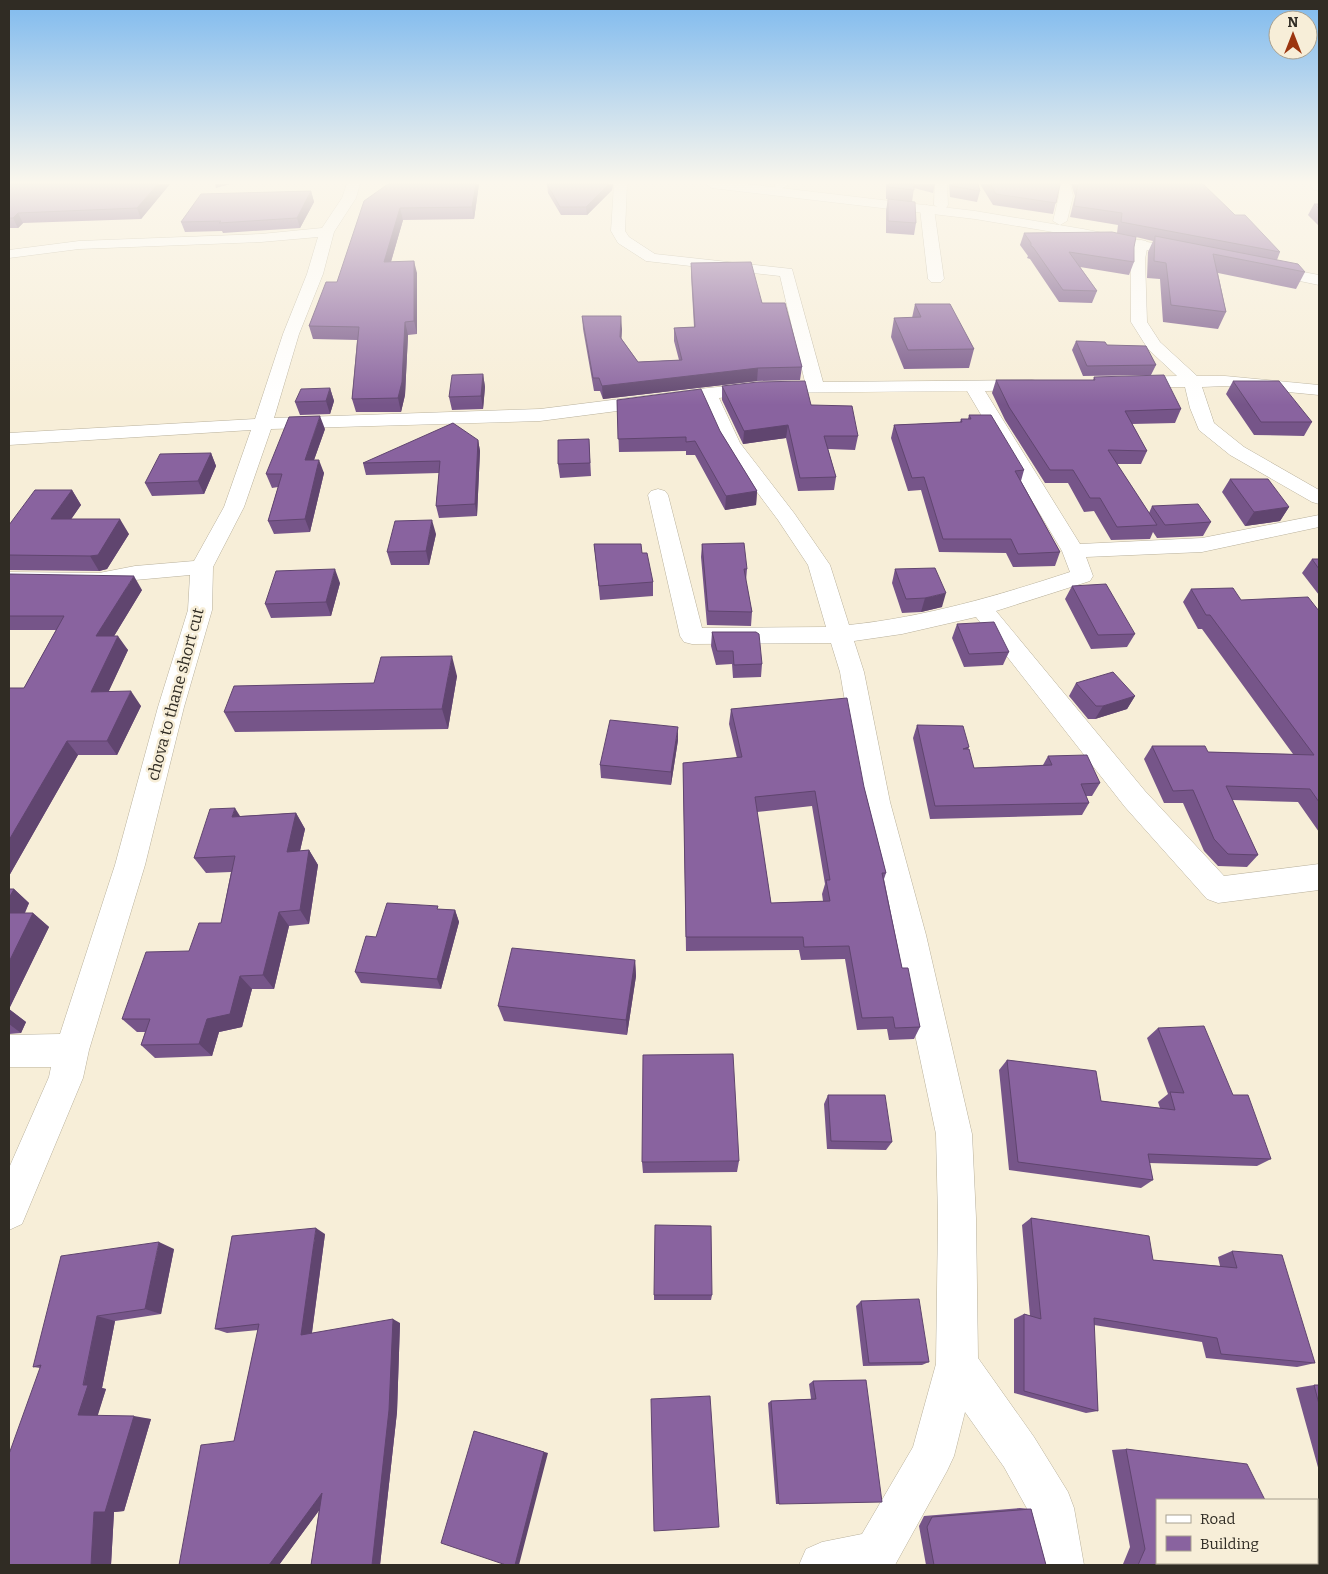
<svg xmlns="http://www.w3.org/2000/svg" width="1328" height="1574" viewBox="0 0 1328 1574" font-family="Bitter,serif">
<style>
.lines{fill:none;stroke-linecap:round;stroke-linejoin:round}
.street-casing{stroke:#b9b19c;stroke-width:1}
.highway-casing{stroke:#b9b19c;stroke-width:1}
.street{fill:#fff;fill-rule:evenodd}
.highway{fill:#fff;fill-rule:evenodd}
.wall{fill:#765589;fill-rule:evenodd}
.shaded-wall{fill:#60456f}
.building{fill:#89639f;stroke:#60456f;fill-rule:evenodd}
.labels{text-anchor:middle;stroke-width:5;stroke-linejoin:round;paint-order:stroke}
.street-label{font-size:16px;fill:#302c24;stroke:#f7eed8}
</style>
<rect width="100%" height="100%" fill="#f7eed8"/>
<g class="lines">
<defs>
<path id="street" d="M347,184H360L356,198L334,232L323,274L299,334L274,418L540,409L708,388L757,383L805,382L780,276L646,261L618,243L611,231L614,184H627L625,231L629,237L655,254L792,269L823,382L1032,380L1038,381L1041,385L1038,389L1032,390L985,391L1080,544L1202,538L1319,515V527L1202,552L1086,557L1093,576L1090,581L996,611L1145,791L1224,876L1319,864V890L1218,903L1207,899L1125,807L976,617L902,634L854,641L864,672L890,802L926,935L972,1134L976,1218L978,1358L1034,1437L1068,1492L1074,1508L1084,1565H1038L1030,1514L1004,1467L965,1412L954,1456L947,1471L895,1565H799L806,1549L822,1542L862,1534L913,1447L936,1364L938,1218L936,1134L894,935L862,802L840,672L831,643L692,644L684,642L680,636L648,495L651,491L658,489L665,491L668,495L702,628L826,627L808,565L778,520L721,444L702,400L540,421L271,429L244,507L213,567L212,610L184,707L145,865L89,1050L83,1078L22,1224L9,1230V1168L49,1077L51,1067H9V1035L60,1034L115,865L158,707L188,610L190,575L135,580L99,587L9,586V572L99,573L135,566L194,561L224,507L251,430L9,445V433L255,419L283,334L307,274L318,237L261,242L79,249L9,258V250L79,241L261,234L322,228L342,198ZM967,391L1062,551L1070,572C997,596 925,617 849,625L830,565L794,513L740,443L719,398L757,393Z
M775,184H787L788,185L781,189L776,188Z
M935,184H947L948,205L946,208L941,209L934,205Z
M1057,184H1070L1073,196L1067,221L1060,225L1053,221L1059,196Z
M1310,184H1319V191L1314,190Z
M927,205L934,209L944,279L941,282H931L928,279L920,209Z
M1141,240L1146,241L1148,244L1145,259L1147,322L1160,342L1197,376H1225L1319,385V395L1225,386L1202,387L1214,423L1244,447L1319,490V504L1312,502L1230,455L1199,430L1190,408L1185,387H1130L1124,386L1121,382L1124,378L1130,377L1177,376L1148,349L1131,322V259L1136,241Z"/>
<path id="highway" d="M706,184H747L975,211L1083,229L1187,250L1192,251L1194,254L1192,257L1187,258L1083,237L975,219L712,188Z
M1266,265L1319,275V285L1261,273L1258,270L1261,267Z"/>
</defs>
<use href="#street" class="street-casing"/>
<use href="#highway" class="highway-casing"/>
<use href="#street" class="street"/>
<use href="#highway" class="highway"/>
</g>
<path class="wall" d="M9,184H170L141,219L23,223L18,228H9Z
M388,184H479L474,219L403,220L391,262L417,273V334L408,335L405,395L401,412H356L352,399L357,340L313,339L309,326L337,282Z
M547,184H613L612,190L587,215H561L548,193Z
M886,184H935L933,193L914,188L912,202L916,223L914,235L886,233V210L888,199L900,200L886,199Z
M949,184H978L980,191L977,202L950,197Z
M980,184H1060L1053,214L993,205Z
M1071,184H1203L1235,215L1280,252L1277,260L1305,272L1296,289L1218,273L1226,312L1218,329L1163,322L1160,279L1147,278L1148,252L1153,241L1136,237L1134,247V262L1129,275L1080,267L1097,291L1092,303L1059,302L1030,259L1027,258L1028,256L1020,245L1024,233H1117L1118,225L1070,217L1075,196Z
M311,191L314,202L300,228L223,233L222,231L185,232L181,222Z
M1314,204H1319V226L1308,215Z
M691,263L762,303L802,367L800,380L757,381L603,399L600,391H594L583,329L582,316L622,329L621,338L638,362L679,360L674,341V328L694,327L691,276Z
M915,304L974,349L969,368L904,369L891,337L894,318H912Z
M1076,341L1107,345L1156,365L1151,375L1083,376L1072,350Z
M483,374L485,387L483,409L452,410L449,397Z
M1094,377L1181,409L1175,423L1132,424L1147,451L1141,464H1117L1149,513L1152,506L1211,522L1203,536L1157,538L1153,532L1150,539L1111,540L1094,511L1084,512L1068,483H1045L1005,420L992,393L996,380H1093Z
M1233,381L1312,422L1304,436L1254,435L1226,394Z
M722,386L811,405L858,436L855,450L828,449L836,477L834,490L798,491L786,438L743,444L722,400Z
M330,388L334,401L330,414L300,415L295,402Z
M617,400L720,431L757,491L756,505L725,510L695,455H686V451L619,452Z
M969,415L1024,470L1021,481L1060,552L1055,566L1013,567L1006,553L939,552L921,490L908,491L891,438L894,425L960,422L961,419H968Z
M325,429L314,460L324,473L310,532L274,534L268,521L278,487L272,488L266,474Z
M589,439L591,476L560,478L558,464Z
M478,440L480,451L477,516L439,518L436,506L439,473L366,475L363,463Z
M211,453L216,466L204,494L152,496L145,483Z
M1230,479L1289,507L1280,521L1245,526L1222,492Z
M72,490L81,505L71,519L129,534L107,569L99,571L9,570V525Z
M436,534L429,565H391L387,552Z
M594,544L642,553L653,582V596L600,600Z
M702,544L747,569L746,581L752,612L751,626L707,625L701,557Z
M1312,559H1319V595L1302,573Z
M895,569L942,607L921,612L902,613L892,583Z
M9,574L142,590L114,636L128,650L108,692L141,706L117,755H78L9,876V688H24L56,630H9Z
M340,583L331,616L271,618L265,604Z
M1072,586L1135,634L1127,647L1091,649L1065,599Z
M1191,589L1241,600L1319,611V832L1298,802L1232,800L1258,855L1247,867L1218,866L1204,851L1183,803H1164L1144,759L1152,746L1208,752L1293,754L1202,629H1198L1183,602Z
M957,624L1009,652L1003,665L964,667L952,638Z
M712,632L762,664L761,677L733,678L732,664L716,665L711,646Z
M457,676L448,729L235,732L224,712L374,683Z
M1076,683L1135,696L1127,709L1095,719H1088L1069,696Z
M731,709L864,787L886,873L884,879L902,968L920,1027L914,1039L889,1040L887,1029L857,1030L845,959L801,960L799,950L686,951L683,763L737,758L729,724ZM812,806L825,884L822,894L823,901L771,903L757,812Z
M917,725L969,747L968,749L974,768L1043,765L1048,756L1100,783L1092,796H1086L1089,803L1082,815L930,819L913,738Z
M678,740L671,785L601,778L600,765Z
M296,813L305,829L300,851L309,850L318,865L309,924L289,926L274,989H252L242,1027L219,1032L212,1056L155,1058L141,1045L145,1032H137L122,1019L189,951L221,923L231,872L206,873L194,858L241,816Z
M9,889H14L29,903L25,913H33L49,927L9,1009L26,1022L21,1033L9,1034Z
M438,909L455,910L459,922L441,989L361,983L355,972L376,937Z
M635,960L636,976L627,1035L504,1021L498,1006Z
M1158,1028L1233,1095L1271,1159L1257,1166L1149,1163L1153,1180L1141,1188L1009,1170L999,1070L1007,1060L1101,1101L1160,1108L1158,1102L1168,1094L1147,1038Z
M828,1095L892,1142L886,1150L827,1149L824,1104Z
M739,1161L737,1172L643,1173L642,1162Z
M1031,1218L1153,1260L1220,1266L1218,1257L1232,1251L1315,1363L1297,1367L1206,1358L1202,1342L1094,1325L1098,1411L1086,1413L1014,1393V1319L1024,1314L1030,1316L1022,1225Z
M325,1234L312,1333L400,1323L397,1412L380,1565H311L319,1510L279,1565H179L234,1441L258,1330L227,1333L215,1329Z
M174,1249L161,1314L115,1321L102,1388L106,1389L97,1416L151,1419L124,1511L114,1512L111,1565H9L40,1368L33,1367Z
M654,1295H712L711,1300H654Z
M861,1301L929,1362L922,1365L863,1366L856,1306Z
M866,1380L779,1504H776L768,1403L771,1401L811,1399L809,1384L813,1381Z
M1314,1385H1319V1471L1296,1388Z
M1126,1449L1157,1500L1235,1565H1127L1123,1564L1130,1547L1112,1450Z
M1020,1508L1031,1509L1046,1565H926L919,1526L924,1516Z"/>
<path class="shaded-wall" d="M158,184H170L141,219L137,208Z
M215,184H231L216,188Z
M476,184H479L474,219L472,207Z
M609,184H613L612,190L587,215L586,207Z
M311,191L314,202L300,228L297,218Z
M400,208L403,220L387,275L384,262Z
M18,213L23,223L18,228L13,218Z
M414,261L417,273V334L414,321Z
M621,316L622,329L621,349L620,337Z
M405,322L408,335L405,395L401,412L398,398Z
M758,368L757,381L603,399L602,386Z
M483,374L485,387L483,409L481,396Z
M330,388L334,401L330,414L326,401Z
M320,416L325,429L309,474L305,460Z
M788,425L786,438L743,444L744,431Z
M478,440L480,451L477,516L475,504Z
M211,453L216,466L204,494L198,481Z
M319,460L324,473L310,532L305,519Z
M72,490L81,505L61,534L51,519Z
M757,491L756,505L725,510L726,496Z
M1289,507L1280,521L1245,526L1254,512Z
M120,519L129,534L107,569L99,571L90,556Z
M432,520L436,534L429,565L426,551Z
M335,569L340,583L331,616L326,602Z
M134,576L142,590L105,651L96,636Z
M946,593L942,607L921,612L925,598Z
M118,636L128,650L102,706L91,692Z
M452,656L457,676L448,729L442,709Z
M131,691L141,706L117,755L107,741Z
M1135,696L1127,709L1095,719L1103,706Z
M678,727V740L671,785V772Z
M67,741L78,755L9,876V840Z
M235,808L245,824L232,817Z
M296,813L305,829L296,868L287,852Z
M309,850L318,865L309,924L300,910Z
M14,889L29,903L18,927L9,920V898Z
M455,910L459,922L441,989L437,979Z
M279,912L289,926L274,989L263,975Z
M33,913L49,927L9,1009L26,1022L21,1033L9,1024V962Z
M635,960L636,976L627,1035L626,1020Z
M240,976L252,989L242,1027L219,1032L212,1056L199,1044L207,1019Z
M316,1228L325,1234L311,1339L301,1335Z
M159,1242L174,1249L161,1314L145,1309Z
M97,1316L115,1321L102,1388L106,1389L97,1418L78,1415Z
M393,1319L400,1323L397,1412L380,1565H372Z
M134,1416L151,1419L124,1511L114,1512L111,1565H91L94,1512Z
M474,1431L548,1453L519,1565H515Z
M322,1493H332L279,1565H269Z"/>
<path class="building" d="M9,184H158L137,208L18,213L13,218H9Z
M388,184H476L472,207L400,208L384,262L414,261V321L405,322L402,382L398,398L352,399L359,327L309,326L326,282H337L364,201Z
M547,184H609L586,207H560Z
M888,184H914V190L888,187Z
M952,184H978L980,191L952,186Z
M990,184H1060V185L1056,203L996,194Z
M1078,184H1203L1235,215H1245L1280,252L1121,222L1122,213L1074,206Z
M311,191L297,218L219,223L221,221L181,222L201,194Z
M888,199L915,202L916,223L888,221Z
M1314,204H1319V209Z
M1112,232L1136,237L1134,247V262L1069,252L1097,291L1063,290L1033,247L1031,246V243L1024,233Z
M1155,236L1298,264L1305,272L1213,254L1226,312L1171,305L1166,263L1154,261Z
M751,262L762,303H785L802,367L758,368L602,386L599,378H593L582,316H621L620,337L638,362L682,360L674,328L695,327L691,263Z
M915,304H950L974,349L908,350L894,318L921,317Z
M1076,341L1105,342L1107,345L1146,346L1156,365L1087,366Z
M483,374L481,396L449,397L452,375Z
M1164,375L1181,409L1125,411L1147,451L1108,450L1157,525L1117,527L1100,498H1090L1073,470H1050L1009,407L996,380H1095L1094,377Z
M805,381L811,405L852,406L858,436H824L836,477L800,478L788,425L744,431L722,386L758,382Z
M1233,381H1279L1312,422H1261Z
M330,388L326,401L295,402L301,389Z
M701,389L720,431L757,491L726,496L695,441L686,442V437L618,439L617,400Z
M969,415H991L1024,470L1015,471L1060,552L1018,554L1011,539H943L924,477L912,478L894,425L962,422L961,419H971Z
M320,416L305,460H319L305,519L268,521L282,474H266L289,417Z
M453,423L478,440L475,504L436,506L440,461L363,463Z
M589,439L590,463L558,464V440Z
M211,453L198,481L145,483L160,454Z
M1230,479H1268L1289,507L1254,512Z
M35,490H72L51,519H120L98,555L90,556L9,555V525Z
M1198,504L1211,522L1165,525L1152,506Z
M432,520L426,551L387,552L395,521Z
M744,543L747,569H744L752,612L708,611L702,544Z
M594,544H641L642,553H647L653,582L599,586Z
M1312,559H1319V569Z
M935,568L946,593L925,598L906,599L895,569Z
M335,569L326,602L265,604L276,571Z
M9,574L134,576L96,636H118L91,692L131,691L107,741H67L9,840V688H24L64,616H9Z
M1106,584L1135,634L1098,635L1072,586Z
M1233,588L1241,600L1308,597L1319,611V802L1310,789L1226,786L1258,855L1228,854L1214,839L1193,790L1173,791L1152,746H1205L1208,752L1314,755L1210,615H1206L1191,589Z
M994,622L1009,652L969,654L957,624Z
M712,632H756L759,634L762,664L734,665L733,651H717Z
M452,656L442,709L224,712L234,686L374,683L381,657Z
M1113,672L1135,696L1103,706H1096L1076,683Z
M847,698L864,787L886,873H882L902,968H908L920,1027L895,1028L893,1017L862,1018L849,946L804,947L803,937H686L683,763L742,757L731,709ZM815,791L830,880H826L830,901L771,903L755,797Z
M610,720L678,727L671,772L600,765Z
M917,725L963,726L969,747L963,749H969L974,768L1052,765L1048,756L1087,755L1100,783L1081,784L1089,803L935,806Z
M235,808L232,817L296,813L287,852L309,850L300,910L279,912L263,975L240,976L230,1014L207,1019L199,1044L141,1045L150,1019H122L146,952L189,951L199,923H221L235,856L194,858L210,809Z
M9,889H14L9,898Z
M387,903L438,906L437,909L455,910L437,979L355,972L366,936L376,937Z
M9,913H33L9,962Z
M512,948L635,960L626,1020L498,1006Z
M1204,1026L1233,1095H1248L1271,1159L1148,1154L1153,1180L1018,1162L1007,1060L1096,1071L1101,1101L1175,1110L1170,1092L1184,1093L1158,1028Z
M733,1054L739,1161L642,1162L643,1055Z
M828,1095H885L892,1142L831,1141Z
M1031,1218L1149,1236L1153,1260L1237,1268L1232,1251L1282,1255L1315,1363L1221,1354L1217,1338L1094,1318L1098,1411L1024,1391V1314L1041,1319Z
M655,1225L711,1226L712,1295H654Z
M316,1228L301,1335L393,1319L389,1410L372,1565H311L322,1493L269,1565H179L201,1445L234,1441L259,1324L215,1329L232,1236Z
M159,1242L145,1309L97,1316L83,1385H88L78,1415L134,1416L105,1512H94L91,1565H9V1454L41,1365L33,1367L61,1256Z
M919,1299L929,1362L869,1363L861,1301Z
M866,1380L882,1502L779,1504L771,1401L816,1399L813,1381Z
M1314,1385H1319V1404Z
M710,1396L719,1527L654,1531L651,1399Z
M474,1431L544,1452L515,1565H506L441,1543Z
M1126,1449L1247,1464L1265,1500H1157V1563H1236L1235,1565H1138L1145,1549Z
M1031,1509L1046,1565H934L927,1527L932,1517Z"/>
<linearGradient id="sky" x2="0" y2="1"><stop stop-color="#7fbaee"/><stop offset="0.45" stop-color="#fbf7ed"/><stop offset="1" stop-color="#fbf7ed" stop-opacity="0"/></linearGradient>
<rect width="1328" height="405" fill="url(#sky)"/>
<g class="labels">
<g class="street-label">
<text transform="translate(175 694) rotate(-75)" y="6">chova to thane short cut</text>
</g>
</g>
<rect width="1328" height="1574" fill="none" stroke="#302c24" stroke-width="20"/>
<rect x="1156" y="1499" width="162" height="65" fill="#f7eed8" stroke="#a7a090"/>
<rect x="1166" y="1515" width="25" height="8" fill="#ffffff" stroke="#a7a090"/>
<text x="1200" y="1524" font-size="15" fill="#302c24">Road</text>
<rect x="1166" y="1536" width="25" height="15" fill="#89639f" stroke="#a7a090"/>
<text x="1200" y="1549" font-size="15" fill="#302c24">Building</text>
<g transform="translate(1293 35)"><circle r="24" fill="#f7eed8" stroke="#a7a090"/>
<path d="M0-4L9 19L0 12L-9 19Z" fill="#9b350f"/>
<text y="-8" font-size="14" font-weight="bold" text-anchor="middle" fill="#302c24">N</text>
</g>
</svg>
